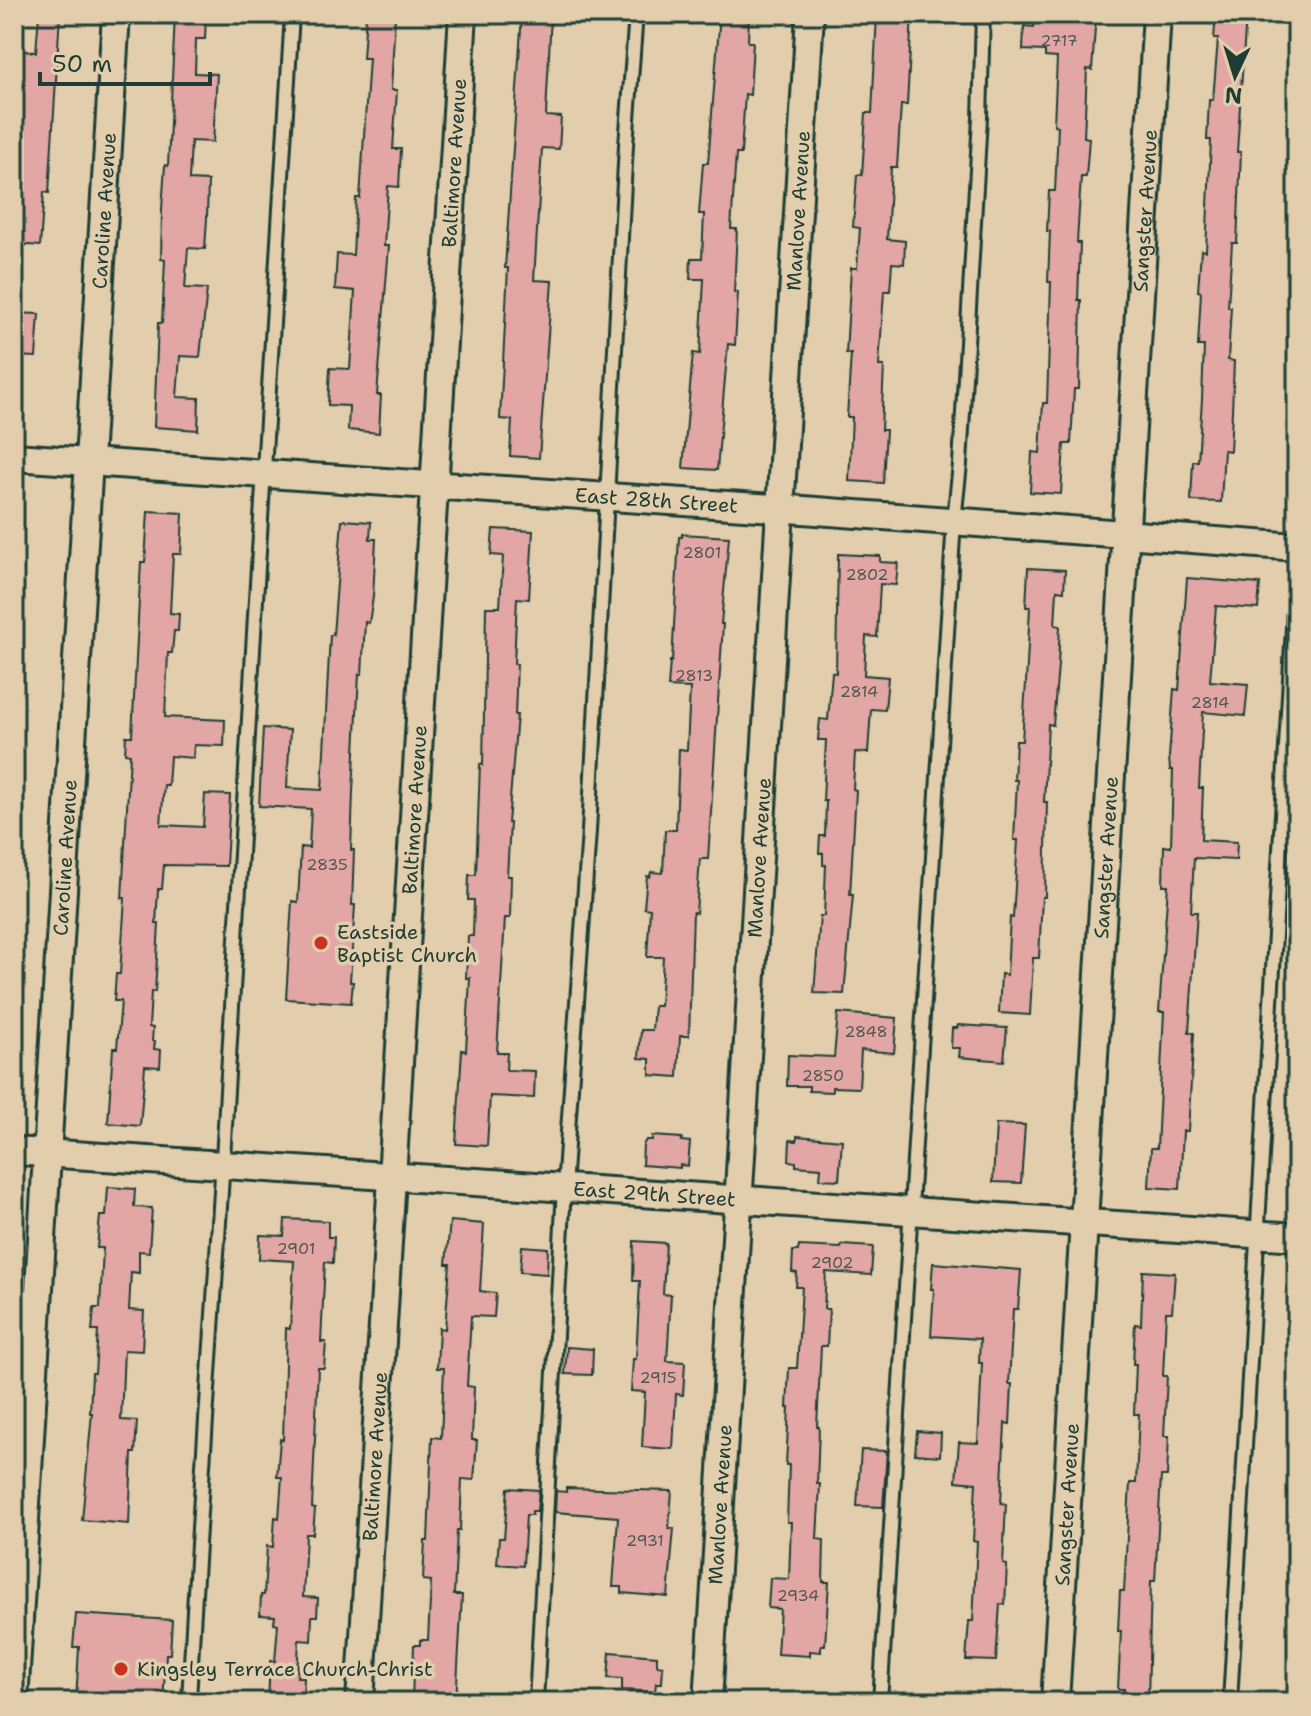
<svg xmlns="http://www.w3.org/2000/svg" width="1311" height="1716" viewBox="0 0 1311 1716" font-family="'Shantell Sans',sans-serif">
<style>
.building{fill:#e2a7a5;stroke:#1f3d34;stroke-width:2}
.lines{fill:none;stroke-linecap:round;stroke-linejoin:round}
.service-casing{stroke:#1f3d34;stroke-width:18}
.minor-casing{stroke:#1f3d34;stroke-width:32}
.service{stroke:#e2ceac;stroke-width:12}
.minor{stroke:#e2ceac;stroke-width:26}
.poi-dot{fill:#c8321e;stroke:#e2ceac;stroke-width:3}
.labels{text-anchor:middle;stroke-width:7;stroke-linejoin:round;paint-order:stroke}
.number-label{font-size:16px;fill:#505850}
.street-label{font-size:20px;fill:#1f3d34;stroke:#e2ceac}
.poi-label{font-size:20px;fill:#1f3d34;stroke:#e2ceac;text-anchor:start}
</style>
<rect width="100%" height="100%" fill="#e2ceac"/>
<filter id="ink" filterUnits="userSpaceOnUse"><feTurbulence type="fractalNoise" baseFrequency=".0125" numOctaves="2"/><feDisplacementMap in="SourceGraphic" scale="16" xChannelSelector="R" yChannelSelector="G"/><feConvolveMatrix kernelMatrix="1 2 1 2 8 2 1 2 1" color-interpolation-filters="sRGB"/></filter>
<g filter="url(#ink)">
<path class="building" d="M39,14H60L49,193L44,192L40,246L18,244L19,232H14V200L21,120H14V50L36,52Z
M175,14H206L205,39H196L195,73L217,74L213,142L191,141L189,180L208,181L207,218L205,249L188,248L185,288L207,289L200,357L180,356L177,397L199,398L198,430L154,427L158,323H162L165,260L161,259L162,209L165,165L168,166Z
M366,14L395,16L391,90H397L393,149H401L399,187L388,186L384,246H389L377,395H381L379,433L348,430L349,406L328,405L330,368L350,369L355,291L335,289L337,254L353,255L356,198H360L369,58H363Z
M522,14H551L546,116L561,117L559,149L542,148L534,280L552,281L539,458L510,456L512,420L500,419L508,268H505Z
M720,14H749L748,42H753L750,95L745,94L741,154H736L731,229H737L734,292H738L735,345L728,344L717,470L683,468L693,353L700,354L704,279H690L691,258H702L704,214H699L703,163H708Z
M877,14H912L907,105H901L897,167H891L887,239L905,241L904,264L892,263L890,291H884L879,366H884L881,430H886L883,483L849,481L852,417H847L851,354H846L851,268H857L860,228L853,227L857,175H862L866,113H872Z
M1035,14H1096L1092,70L1087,69L1084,137L1089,138L1086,177H1081L1077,243H1080L1078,300H1081L1079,389H1074L1071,444H1064L1061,494L1030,492L1032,452L1040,453L1043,403H1047L1051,282H1048L1050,231H1047L1049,191H1055L1058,126L1054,125L1057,58L1045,57V51L1023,50L1024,26L1034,27Z
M1216,14H1246L1237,152H1241L1237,243H1232L1228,307H1231L1228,360L1234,361L1232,411L1230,451L1224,450L1221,502L1191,501L1193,461H1198L1202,399L1204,346H1198L1201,292L1198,291L1201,250L1206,251L1211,140H1207L1209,100H1213L1218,39H1214Z
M14,313L39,314L36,357L14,356Z
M148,511L183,513L181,554H173L170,613L179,614L178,631H174L172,653H168L165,717L225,720L224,746L194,745L193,758L170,756L168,785H164L161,825L203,827L205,794L230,795L226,866L164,865L162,889H158L156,924H159L155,992H151L149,1027L153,1028L152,1041H155L154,1049L161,1050L160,1067L145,1066L140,1126L108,1123L113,1048H117L121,1001H114L116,974H120L125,898H122L130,754L125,753L126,736H132L141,562H145Z
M342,520L371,522L370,539H376L373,597L369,623L365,622L362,674H359L353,792L351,850H354L352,905H355L350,982H353L351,1003L286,999L292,901L298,902L301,847L309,848L311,809L259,806L263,728L290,730L287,788L322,790L330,635H333Z
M493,529L533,531L529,599L517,598L514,664H517L515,715H517L508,823H510L507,876H511L510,918H505L497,1053H507L506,1070L535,1071L534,1098L490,1096L487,1146L456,1144L462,1050L466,1051L470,978H466L468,936H473L474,900H468L469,875H476L480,764L483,765L486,607H500L503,556L491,555Z
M682,534L729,537L721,624H723L708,859H700L696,913L693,912L689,1036H680L678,1077L650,1075V1059L639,1058L641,1030H652L654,1006H660L663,957H647L650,909L644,908L647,876L650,877L651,872L663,873L665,830H676L679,749L687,750L690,688L668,687L670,661H672L679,537H682Z
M838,554L880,556V562L898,563L896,585L880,584L877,637L866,636L864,675L888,677L885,710L871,709L868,753L855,752L853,789L856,790L850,895H853L844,994L814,993L820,916H824L826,865H823V853H819L820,836H825L826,801H823L826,740H818L820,719L828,720L832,672L836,673Z
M1028,568L1065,570L1064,591L1057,590L1055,625L1060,626L1058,665L1053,725L1048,724L1044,802H1047L1045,897H1042L1039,958H1033L1030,1015L999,1013L1001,974L1007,975L1010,917L1013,918L1018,840H1014L1017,780H1014L1016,741H1022L1026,683L1030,607H1026Z
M1187,578L1260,584L1258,609L1216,606L1210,681L1248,684L1245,716L1203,712L1199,788H1203L1201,840L1237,842L1236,860L1194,858L1191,912H1197L1189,1032L1194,1033L1188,1131H1183L1180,1189L1149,1187L1151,1148H1157L1164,1012H1159L1168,885H1163L1164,846L1171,847L1173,770H1170L1169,757L1174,689L1179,690Z
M838,1013L897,1018L894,1053L861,1050L859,1088L832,1087V1092L809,1091V1086H787L788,1055L834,1057Z
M958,1025L1007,1028L1004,1061L959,1057L960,1048H951L952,1028H957Z
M996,1124L1025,1125L1021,1183L993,1182Z
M652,1136L682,1138L681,1141L690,1142L688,1166L680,1165V1168L642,1165L643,1145L646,1140H652Z
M797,1136L842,1140L839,1180L820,1179L821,1168L796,1166V1162L789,1161L790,1140L797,1141Z
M108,1187L135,1189L134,1207L152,1208L149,1252L139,1251V1273L131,1272L129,1310L144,1311L142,1351L124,1350L121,1420L137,1421L135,1453H132L129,1524L82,1520L92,1413H90L92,1373H95L98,1331H92L94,1308H100L103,1248H97L100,1216H106Z
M285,1219L328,1221V1237H334L333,1263L325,1262L321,1342H326L324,1368H318L312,1508L315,1509L313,1534H306L303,1597L318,1598L317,1616H312L311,1641L299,1640L297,1677H304L303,1702H268L270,1661H275L278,1624L274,1623L275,1616L260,1615L261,1595H264L267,1546L273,1547L275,1517L279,1518L282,1477H277L280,1439L283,1440L286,1328L290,1329L294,1261L259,1259L260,1235L284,1236Z
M450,1221L484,1224L480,1291L496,1293L494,1317L471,1316L467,1386L474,1387L472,1440H477L474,1480L462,1479L460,1530H457L454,1595H462L456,1702H412L414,1645H420V1640H428L431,1581L423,1580L425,1541H428L432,1437L441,1438L444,1368H437L439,1328L445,1329L450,1264H446Z
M634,1241L666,1243L663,1294L671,1295L667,1361L685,1362L683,1395L676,1394L673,1449L642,1447L645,1392L631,1391L633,1359H636L640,1281H633Z
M842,1245L873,1247L871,1275L826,1272L824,1309H829L827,1346H821L817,1427H819L817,1484H820L817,1539L824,1540L823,1582H829L825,1645H821V1652L810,1651V1656L777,1654L780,1609L768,1608L770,1578L789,1579L791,1522H787L789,1465H786L789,1408H787L789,1368H797L802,1287H796L797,1273L792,1272L793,1251H798L799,1246L841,1248Z
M522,1246L548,1248L547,1274L520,1272Z
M933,1263L1021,1270L1018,1309H1013L1009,1384H1012L1010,1424L1005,1423L1001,1503L1006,1504L1003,1564L1007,1565L1005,1604H1000L996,1661L966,1660L969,1621H973L977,1542L973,1541L976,1483L956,1481L959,1442L978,1443L982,1363H979L980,1339L931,1336L934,1289H931Z
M1143,1271L1175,1273L1172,1312H1166L1163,1376H1167L1164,1436H1169L1167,1476H1161L1155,1581H1151L1148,1702H1123L1124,1689H1118L1121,1631H1118L1120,1591H1124L1130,1483H1136L1139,1414H1134L1136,1364H1133L1135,1324L1141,1325Z
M567,1347L593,1349L592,1375L565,1374Z
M917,1431L941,1433L940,1456L915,1454Z
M861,1450L887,1451L883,1507L857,1506Z
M508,1488L539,1490L537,1511H532V1515H526L523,1566L497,1564L499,1538H504Z
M566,1488L672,1491L669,1528H674L668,1597L622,1593V1587H613L618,1517L555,1512L556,1491L566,1492Z
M76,1614L172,1620L170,1654H166L163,1702H76L79,1647H73Z
M610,1652L657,1656V1665L663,1666L662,1683H656L655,1692L622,1690V1679L608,1678Z"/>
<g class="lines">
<defs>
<path id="service" d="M189,1702C198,1521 212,1340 223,1159C246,777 267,396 292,14
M536,1702L564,1188L589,831L626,145L636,14
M880,1702L954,521L960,464L980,118L983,14
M1230,1702L1297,559"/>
<g id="minor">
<path id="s1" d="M14,457L803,510L1297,547"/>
<path id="s2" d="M14,1151L1297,1237"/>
<path id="s3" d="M14,1702L116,14"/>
<path id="s4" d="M360,1702L463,14"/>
<path id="s5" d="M708,1702L810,14"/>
<path id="s6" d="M1055,1702L1157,14"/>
</g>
</defs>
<use href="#service" class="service-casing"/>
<use href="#minor" class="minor-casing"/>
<use href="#service" class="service"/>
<use href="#minor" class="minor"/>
</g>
</g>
<g class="poi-dot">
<circle cx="321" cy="943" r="8"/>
<circle cx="121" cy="1669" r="8"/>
</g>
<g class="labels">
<g class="number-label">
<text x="1059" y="46">2717</text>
<text x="702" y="558">2801</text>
<text x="867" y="580">2802</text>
<text x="694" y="681">2813</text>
<text x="859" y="697">2814</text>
<text x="1210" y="708">2814</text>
<text x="327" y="870">2835</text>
<text x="866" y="1037">2848</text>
<text x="823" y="1081">2850</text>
<text x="296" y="1254">2901</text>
<text x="832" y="1268">2902</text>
<text x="658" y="1383">2915</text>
<text x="645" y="1546">2931</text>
<text x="798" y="1601">2934</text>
</g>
<g class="street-label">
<text dy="7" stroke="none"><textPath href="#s4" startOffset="1542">Baltimore Avenue</textPath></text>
<text dy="7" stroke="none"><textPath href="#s3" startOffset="1494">Caroline Avenue</textPath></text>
<text dy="7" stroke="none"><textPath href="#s5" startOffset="1494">Manlove Avenue</textPath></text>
<text dy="7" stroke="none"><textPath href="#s6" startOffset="1494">Sangster Avenue</textPath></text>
<text dy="7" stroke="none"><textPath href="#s1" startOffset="644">East 28th Street</textPath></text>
<text dy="7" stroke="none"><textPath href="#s4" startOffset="894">Baltimore Avenue</textPath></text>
<text dy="7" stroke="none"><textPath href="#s3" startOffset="846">Caroline Avenue</textPath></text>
<text dy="7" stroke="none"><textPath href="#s5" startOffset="846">Manlove Avenue</textPath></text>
<text dy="7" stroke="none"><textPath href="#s6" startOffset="846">Sangster Avenue</textPath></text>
<text dy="7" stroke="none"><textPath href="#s2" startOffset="642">East 29th Street</textPath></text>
<text dy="7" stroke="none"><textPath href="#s4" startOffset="246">Baltimore Avenue</textPath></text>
<text dy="7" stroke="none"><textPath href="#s5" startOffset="198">Manlove Avenue</textPath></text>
<text dy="7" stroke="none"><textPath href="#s6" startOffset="198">Sangster Avenue</textPath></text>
</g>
<g class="poi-label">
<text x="337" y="939">Eastside<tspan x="337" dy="23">Baptist Church</tspan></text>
<text x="137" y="1676">Kingsley Terrace Church-Christ</text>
</g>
</g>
<rect width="1311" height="1716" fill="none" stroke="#e2ceac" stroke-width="48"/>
<rect x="24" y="24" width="1263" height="1668" fill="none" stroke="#1f3d34" stroke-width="3" filter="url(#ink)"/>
<g transform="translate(1235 76) rotate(184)" stroke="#e2ceac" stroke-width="6" paint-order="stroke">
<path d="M0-6L14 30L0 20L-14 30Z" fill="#1f3d34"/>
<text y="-12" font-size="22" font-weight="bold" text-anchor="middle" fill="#1f3d34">N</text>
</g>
<path d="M40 72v12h170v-12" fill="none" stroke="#1f3d34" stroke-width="4"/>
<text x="52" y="72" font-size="24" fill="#1f3d34" stroke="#e2ceac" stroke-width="6" paint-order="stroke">50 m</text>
</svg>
